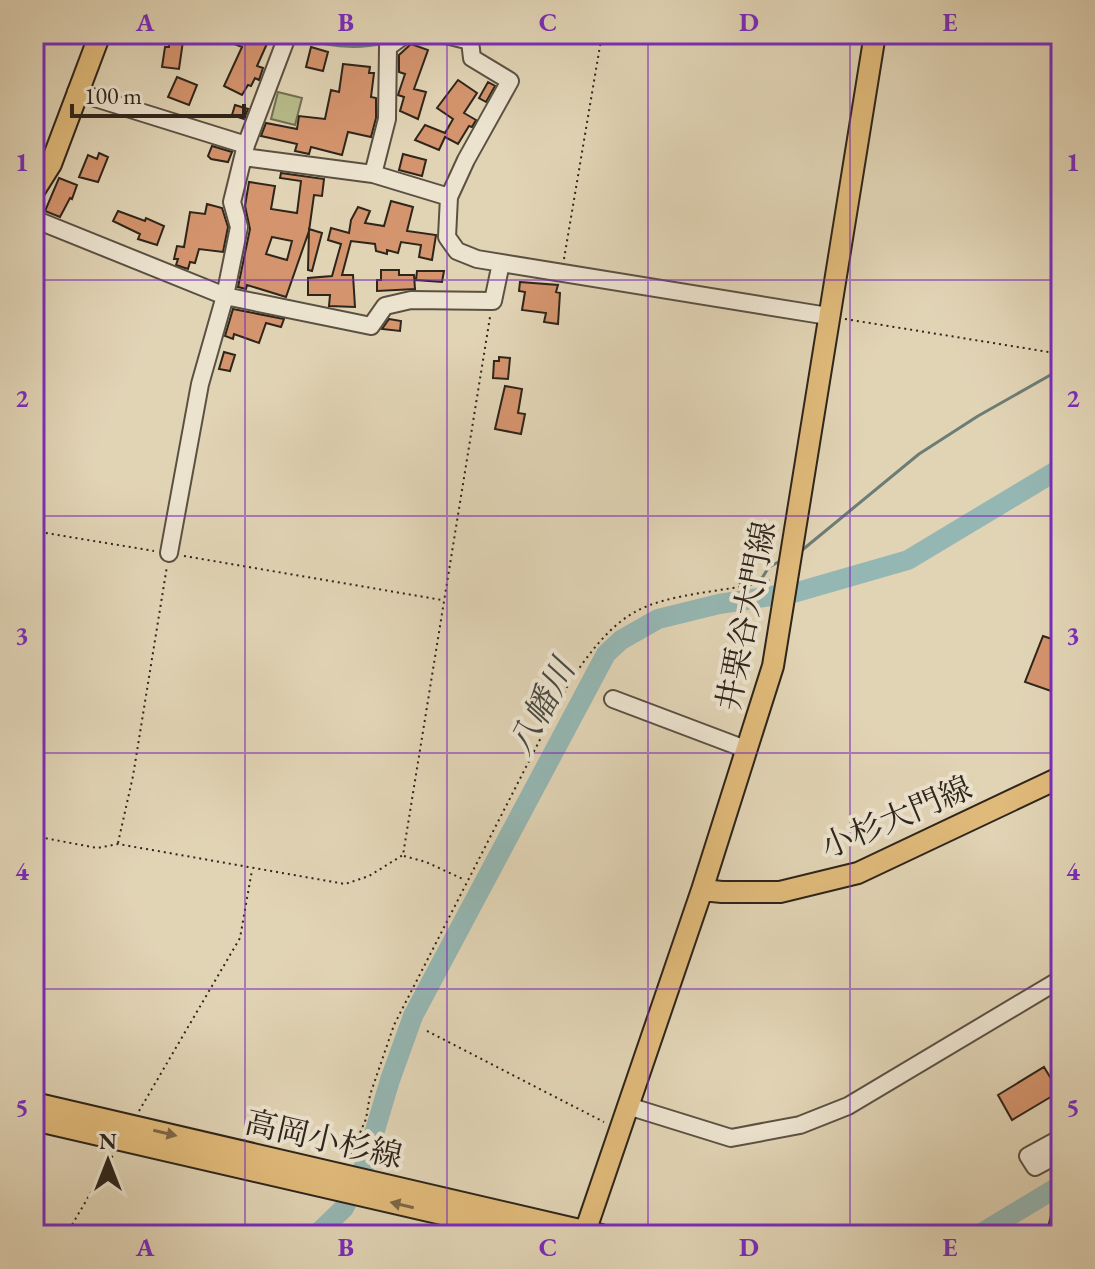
<svg xmlns="http://www.w3.org/2000/svg" width="1095" height="1269" viewBox="0 0 1095 1269" font-family="'EB Garamond','Noto Serif JP',serif">
<style>
.green{fill:#b7bc8a;stroke:#727052;stroke-width:2}
.lines{fill:none;stroke-linecap:round;stroke-linejoin:round}
.stream{stroke:#6c7d76;stroke-width:3}
.river{stroke:#95b7b3;stroke-width:20}
.building{fill:#d4946d;stroke:#2e251b;stroke-width:2;fill-rule:evenodd}
.minor-casing{stroke:#5b5142;stroke-width:20}
.major-casing{stroke:#2e251b;stroke-width:24}
.path{stroke:#2e251b;stroke-width:2;stroke-dasharray:2 4;stroke-linecap:butt}
.minor{stroke:#ece3cf;stroke-width:16}
.major{stroke:#e0ba7a;stroke-width:20}
.oneway{fill:#7e6846}
.grid{fill:none;stroke:#7b2cbf;stroke-width:2;stroke-opacity:0.55}
.labels{text-anchor:middle;stroke-width:8;stroke-linejoin:round;paint-order:stroke}
.street-label{font-size:32px;fill:#2e251b;stroke:#ece3cf}
.water-label{font-size:34px;font-style:italic;fill:#484a41;stroke:#ece3cf}
.neatline{fill:none;stroke:#7b2cbf;stroke-width:3}
.grid-label{font-size:26px;text-anchor:middle;font-weight:bold;fill:#7b2cbf}
</style>
<rect width="100%" height="100%" fill="#e1d4b5"/>
<filter id="stains"><feTurbulence type="fractalNoise" baseFrequency=".0025" numOctaves="4"/><feColorMatrix values="0 0 0 0 .2 0 0 0 0 .09 0 0 0 0 .02 0 0 0 .5 -.17"/></filter>
<radialGradient id="worn" r=".72"><stop offset=".6" stop-color="#630" stop-opacity="0"/><stop offset="1" stop-color="#630" stop-opacity=".3"/></radialGradient>
<path class="green" d="M278,92L302,98L295,125L271,119Z"/>
<g class="lines">
<path class="stream" d="M293,36C321,45 354,50 384,43
M801,551L919,454L978,416L1061,369
M740,583L762,578L769,567L784,559"/>
<path class="river" d="M316,1235L344,1208L365,1164L390,1080L413,1016L606,654L621,640L658,619L719,604L797,592L908,560L1061,468
M978,1235L1061,1185"/>
</g>
<path class="building" d="M169,34H184L179,69L162,67L165,47H169Z
M232,34H263L270,37L257,66L263,68L259,80L255,78L251,86L248,85L242,95L224,86L242,47L229,42Z
M411,44L428,50L414,89L426,92L418,119L400,111L404,97L398,95L405,74L399,72V55Z
M311,47L328,52L323,71L306,67Z
M343,64L370,67L369,73H374L371,97L376,98V118L371,137L348,132L342,155L311,147L309,154L295,151L297,144L261,136L266,123L297,129L299,116L325,119L331,90L339,92Z
M177,77L197,85L189,105L168,97Z
M458,80L477,93L464,113L476,120L472,127L469,126L458,144L445,137L439,150L415,140L425,125L445,133L453,119L437,108Z
M488,82L495,86L486,102L479,98Z
M235,105L248,109L244,119L232,115Z
M212,146L232,152L228,162L211,159L208,156Z
M99,153L108,157L98,182L79,177L88,155L97,159Z
M403,154L426,160L422,176L399,170Z
M281,173L324,179L322,196L314,195L309,231L286,297L247,285L246,289L238,287L250,229L245,206L249,182L275,186L271,209L297,213L301,181L280,178ZM272,237L292,241L287,260L266,254Z
M59,178L77,185L72,199L70,198L60,217L45,211Z
M391,201L413,207L407,231L436,235L432,260L419,257L421,245L401,242L398,253L387,250V254L376,251L375,244L351,241L342,275H353L355,307L329,306L330,295H308V278L332,276L341,244L328,240L331,228L349,233L351,220L358,207L370,211L365,223L384,226Z
M207,204L222,208L228,227L223,252L199,249L195,263L190,262L188,269L176,265L178,259H174L177,246L184,247L190,212L205,214Z
M118,211L145,221L146,218L164,226L157,245L138,239L140,234L113,221Z
M309,229L322,233L312,271L308,270Z
M381,270H399V275H414L415,289L377,291V280H381Z
M417,271H444L442,282L416,280Z
M520,282L558,285L556,292L560,293L558,324L544,322L546,313L522,310L525,292L519,291Z
M233,309L284,319L281,327L266,323L259,343L234,334L233,339L225,336Z
M389,319L401,321L400,331L382,329Z
M224,352L235,355L230,371L219,369Z
M499,357L510,358L508,379L493,378L494,361H499Z
M505,386L522,389L518,413L525,414L521,434L495,429Z
M1043,636L1061,642V662L1051,691L1025,682Z
M1044,1067L1059,1092L1012,1120L998,1095Z
M1052,1212L1061,1214V1235H1046Z"/>
<g class="lines">
<defs>
<path id="minor" d="M442,34L470,41
M472,34L470,41L472,58L510,81L466,160L449,197L447,237L457,251L477,259L828,316
M76,92L246,145
M244,157L373,174L449,197
M373,174L387,119L388,47L406,34
M34,219L225,296L371,326L385,306L411,300L493,301L501,263
M169,553L200,384L225,296L239,227L232,202L246,145L288,34
M613,699L748,750
M628,1106L731,1138L800,1125L848,1106L1061,979
M1061,1138L1028,1156L1035,1167L1061,1153"/>
<path id="major" d="M34,191L51,164L100,34
M702,890L722,892H780L858,873L1061,777
M34,1103L601,1235
M34,1120L533,1235
M584,1235L702,890L773,666L875,34"/>
</defs>
<use href="#minor" class="minor-casing"/>
<use href="#major" class="major-casing"/>
<path class="path" d="M564,259L602,34
M845,319L1061,354
M34,531L154,551
M184,556L442,600
M34,836L97,848L118,844L345,884L369,876L403,855L490,317
M118,843L133,776L167,566
M404,856L426,862L465,880
M427,1031L604,1122
M139,1111L240,938L252,870
M348,1160L366,1119L370,1095L394,1025L570,681C588,656 605,630 633,613C668,592 730,592 771,580
M66,1235L113,1155"/>
<use href="#minor" class="minor"/>
<use href="#major" class="major"/>
</g>
<defs><path id="oneway-solid" d="M-6-.8H1V-3.2L6.5 0L1 3.2V.8H-6Z" transform="scale(2)"/></defs>
<g class="oneway">
<use href="#oneway-solid" transform="translate(165 1133) rotate(13)"/>
<use href="#oneway-solid" transform="translate(402 1205) rotate(-167)"/>
</g>
<path class="grid" d="M245,34V1235M447,34V1235M648,34V1235M850,34V1235M34,280H1061M34,516H1061M34,753H1061M34,989H1061"/>
<g class="labels">
<g class="street-label">
<text transform="translate(746 616) rotate(-79)" y="11">井栗谷大門線</text>
<text transform="translate(896 817) rotate(-23)" y="11">小杉大門線</text>
<text transform="translate(324 1139) rotate(13)" y="11">高岡小杉線</text>
</g>
<g class="water-label">
<text transform="translate(541 707) rotate(-62)" y="12">八幡川</text>
</g>
</g>
<rect width="1095" height="1269" fill="none" stroke="#e1d4b5" stroke-width="88"/>
<g transform="translate(108 1161)" stroke="#ece3cf" stroke-width="6" paint-order="stroke">
<path d="M0-6L14 30L0 20L-14 30Z" fill="#2e251b"/>
<text y="-12" font-size="22" font-weight="bold" text-anchor="middle" fill="#2e251b">N</text>
</g>
<path d="M72 104v12h172v-12" fill="none" stroke="#2e251b" stroke-width="4"/>
<text x="84" y="104" font-size="24" fill="#2e251b" stroke="#ece3cf" stroke-width="6" paint-order="stroke">100 m</text>
<rect x="44" y="44" width="1007" height="1181" class="neatline"/>
<g class="grid-label">
<text x="145" y="31">A</text>
<text x="346" y="31">B</text>
<text x="548" y="31">C</text>
<text x="749" y="31">D</text>
<text x="950" y="31">E</text>
<text x="22" y="171">1</text>
<text x="1073" y="171">1</text>
<text x="22" y="407">2</text>
<text x="1073" y="407">2</text>
<text x="22" y="644">3</text>
<text x="1073" y="644">3</text>
<text x="22" y="880">4</text>
<text x="1073" y="880">4</text>
<text x="22" y="1116">5</text>
<text x="1073" y="1116">5</text>
<text x="145" y="1256">A</text>
<text x="346" y="1256">B</text>
<text x="548" y="1256">C</text>
<text x="749" y="1256">D</text>
<text x="950" y="1256">E</text>
</g>
<rect width="100%" height="100%" filter="url(#stains)"/>
<rect width="100%" height="100%" fill="url(#worn)"/>
</svg>
